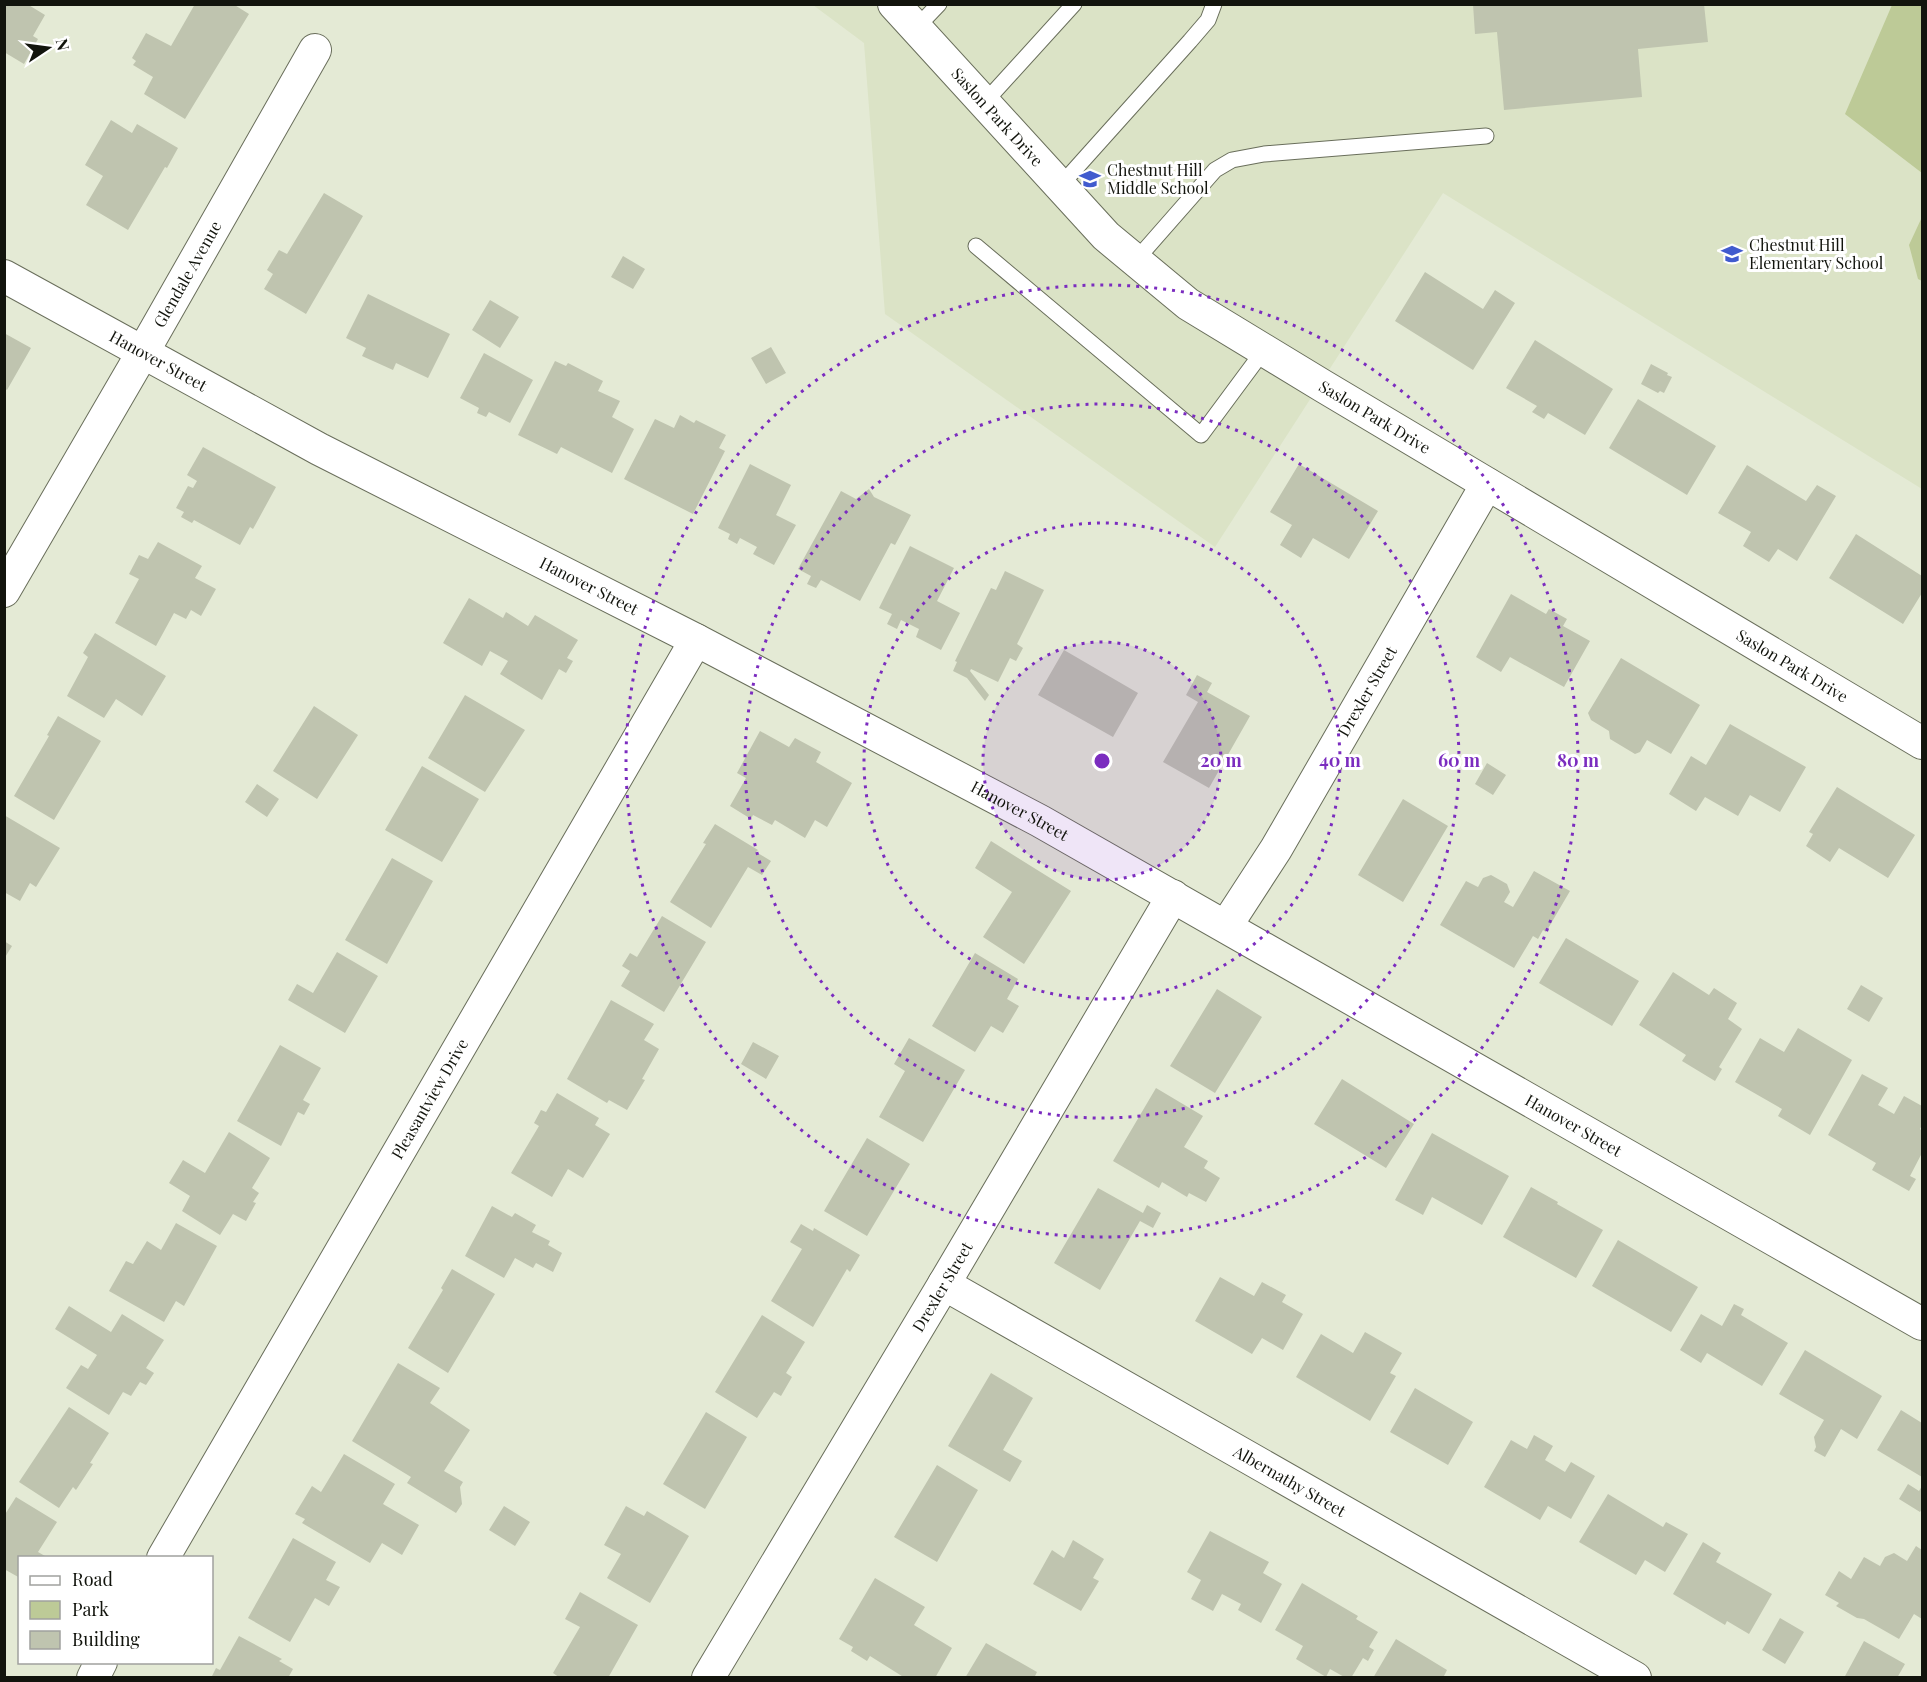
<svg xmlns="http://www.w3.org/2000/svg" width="1927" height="1682" viewBox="0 0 1927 1682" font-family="'Playfair Display',serif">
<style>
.built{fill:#dbe3c6}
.green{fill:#bdca97}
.building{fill:#bfc4af}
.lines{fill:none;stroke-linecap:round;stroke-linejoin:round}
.lane-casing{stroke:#696e5b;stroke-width:17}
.street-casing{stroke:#696e5b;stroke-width:34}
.lane{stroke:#fff;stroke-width:15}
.street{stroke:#fff;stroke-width:32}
.ring{fill:none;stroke:#7b2cbf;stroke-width:3;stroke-dasharray:3 6}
.labels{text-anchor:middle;stroke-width:6;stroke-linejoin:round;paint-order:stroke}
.street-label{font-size:16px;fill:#12140d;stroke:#fff}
.poi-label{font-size:16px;fill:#12140d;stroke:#fff;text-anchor:start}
.centre{fill:#7b2cbf;stroke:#fff;stroke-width:3}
.ring-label{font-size:18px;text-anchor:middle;font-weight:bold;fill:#7b2cbf;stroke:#fff;stroke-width:6;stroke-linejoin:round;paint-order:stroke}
</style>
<rect width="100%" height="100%" fill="#e4ead5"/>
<path class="built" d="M813,5H1922V489L1443,193L1215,547L885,314L864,43Z"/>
<path class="green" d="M1892,5H1922V173L1845,114Z
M1922,217V281L1918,279L1909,245Z"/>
<path class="building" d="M4,4H27L45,15L33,36L38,39L24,64L4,52Z
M195,4H233L249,14L185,119L144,94L153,77L133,65L136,61L132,58L146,33L171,46Z
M1473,4H1704L1708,42L1638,49L1642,97L1504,110L1497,32L1475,34Z
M111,120L132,133L137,124L178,148L167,168L165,167L128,230L86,205L103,176L85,165Z
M324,193L363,216L306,314L264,289L273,274L267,270L279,250L287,254Z
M623,256L645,269L633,289L611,277Z
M1425,272L1483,309L1495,290L1515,303L1473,370L1395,321Z
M368,294L450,334L428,378L396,363L393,370L362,356L366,348L346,338Z
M490,300L519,317L500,348L472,330Z
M4,333L31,348L7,390L4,388Z
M1535,340L1613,389L1585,435L1548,413L1544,419L1532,412L1537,406L1506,388Z
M771,347L786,373L766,384L751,358Z
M484,353L533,380L510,423L489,412L486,417L477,413L479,408L460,398Z
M555,361L566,366L568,363L603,381L598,391L620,401L612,417L634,429L612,473L561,447L557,454L518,435Z
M1651,364L1668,373L1667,375L1672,377L1664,393L1660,391L1658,393L1641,384Z
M1638,399L1716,446L1687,495L1609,448Z
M680,415L694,423L696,420L726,435L719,448L725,451L693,514L624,479L655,419L674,428Z
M203,447L276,487L253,529L250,527L240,545L194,520L192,523L181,517L184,512L176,508L188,486L193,488L197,481L187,475Z
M750,464L791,485L776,515L796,525L774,565L753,554L757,547L740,538L737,544L728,539L730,534L718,528Z
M1299,464L1378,511L1349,559L1313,538L1301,558L1280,545L1292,525L1270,512Z
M1747,465L1806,501L1817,485L1836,496L1797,561L1778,549L1769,562L1743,546L1751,532L1718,513Z
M869,489L874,497L911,515L895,545L891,543L860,601L821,580L816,588L807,584L811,576L798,569L841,491L856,499Z
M1856,534L1922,576V593L1903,624L1829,578Z
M158,542L202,566L195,578L216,589L201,616L191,610L186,619L174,613L156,646L115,623L139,579L129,574L139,555L148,559Z
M910,546L954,568L937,601L960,613L941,650L916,637L919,629L901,620L897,629L887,624L892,614L879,608Z
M1005,571L1044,590L1017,644L1023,648L1016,661L1010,658L998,682L971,669L970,671L989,695L985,701L967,678L953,671L957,662L955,661L991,588L996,590Z
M1511,594L1546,614L1549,609L1567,619L1563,626L1590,641L1564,687L1510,657L1501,672L1476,657Z
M469,598L503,618L506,612L528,626L535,615L578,640L567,658L573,661L566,673L559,669L542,700L500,674L508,661L490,651L482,666L443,643Z
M95,633L166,676L142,716L116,699L104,718L67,696L88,657L83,653Z
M1064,650L1138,693L1113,737L1038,695Z
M1621,658L1700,705L1671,754L1647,740L1640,752L1635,754L1610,739L1609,731L1591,720L1588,713Z
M1197,675L1212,683L1207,692L1250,716L1209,788L1163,762L1198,702L1186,695Z
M465,695L525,730L485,792L428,758Z
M314,706L358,735L317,799L273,771Z
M58,716L101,741L54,820L14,796L49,736L47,735Z
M1730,724L1806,767L1780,812L1750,795L1738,816L1705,797L1696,811L1669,794L1691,756L1706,765Z
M760,731L789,747L795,738L821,752L816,762L852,783L827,827L815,820L805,838L775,820L772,825L753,815L751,819L730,806L746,778L737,773Z
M1487,763L1506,775L1493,795L1475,784Z
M422,766L479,799L442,862L385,830Z
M257,784L279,799L267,817L245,802Z
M1837,787L1915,835L1888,878L1839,848L1830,862L1806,846L1813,834L1809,832Z
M1403,799L1448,826L1403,902L1358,875Z
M4,815L60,848L36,887L30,883L20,901L4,892Z
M715,824L758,850L756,852L771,861L762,875L748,867L711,928L670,902L706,844L703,843Z
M991,841L1071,891L1024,964L983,937L1012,892L975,868Z
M392,858L433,881L387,964L345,940Z
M1534,871L1570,891L1546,932L1543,930L1538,939L1533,936L1514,968L1440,925L1466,881L1478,887L1483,878L1491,875L1507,884L1510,892L1504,902L1513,907Z
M662,916L706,942L664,1012L621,986L630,971L622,966L630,953L637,957Z
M1566,938L1639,981L1612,1026L1539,983Z
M4,941L12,946L4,959Z
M337,952L378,976L345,1033L288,1000L297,984L313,993Z
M975,953L1018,979L1007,999L1019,1006L1003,1033L991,1026L975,1052L932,1026Z
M1673,972L1709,995L1714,988L1737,1003L1728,1019L1742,1029L1719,1067L1722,1069L1715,1081L1682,1061L1686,1055L1639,1025Z
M1861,985L1883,998L1869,1022L1847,1009Z
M1217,989L1262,1017L1215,1093L1170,1066Z
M611,1000L654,1024L644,1040L659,1049L642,1079L645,1080L627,1110L609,1100L607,1103L567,1079Z
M1798,1028L1852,1060L1810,1135L1778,1116L1782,1109L1735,1082L1760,1038L1784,1052Z
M909,1038L965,1070L923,1142L879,1117L905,1071L894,1064Z
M753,1042L779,1056L766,1079L741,1064Z
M280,1045L321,1068L303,1100L310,1104L304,1115L298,1112L281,1146L237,1121Z
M1862,1074L1888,1088L1878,1105L1894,1114L1904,1096L1922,1106V1125L1920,1129L1922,1131V1153L1910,1176L1916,1179L1909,1191L1872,1170L1876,1163L1828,1135Z
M1342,1079L1414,1124L1386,1168L1314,1124Z
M1156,1088L1203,1116L1184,1147L1208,1161L1204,1168L1220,1178L1206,1202L1189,1193L1187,1197L1162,1182L1159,1188L1113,1161Z
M557,1093L599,1118L595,1125L610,1134L583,1178L568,1169L552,1197L511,1173L539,1126L534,1123L541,1110L546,1112Z
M229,1132L270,1158L252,1188L259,1193L253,1202L256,1203L246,1221L233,1214L220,1235L182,1211L190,1196L169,1183L183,1160L205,1173Z
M1432,1133L1509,1176L1482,1225L1432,1197L1423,1215L1395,1200Z
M867,1138L910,1164L867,1236L824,1211Z
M1531,1187L1558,1202L1557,1204L1603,1230L1576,1278L1503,1237Z
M1098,1188L1143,1213L1147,1205L1161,1213L1153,1228L1140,1221L1100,1290L1054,1263Z
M492,1206L512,1217L515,1213L536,1225L532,1232L550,1241L548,1245L562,1253L553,1272L536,1263L533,1268L515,1258L504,1278L465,1256Z
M176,1223L217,1246L184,1306L176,1301L164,1322L109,1291L126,1261L133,1264L147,1241L161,1250Z
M801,1224L813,1231L814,1228L860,1255L850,1272L847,1269L813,1327L771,1301L802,1249L790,1242Z
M1618,1240L1698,1287L1671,1332L1592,1286Z
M452,1269L495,1294L448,1373L408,1348L443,1290L441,1288Z
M1220,1277L1254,1296L1262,1282L1286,1295L1282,1302L1303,1314L1283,1350L1262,1338L1252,1354L1195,1321Z
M1734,1304L1744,1309L1741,1315L1788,1343L1762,1386L1707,1353L1701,1363L1680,1350L1701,1314L1722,1326Z
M69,1306L111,1332L122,1314L164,1340L146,1368L154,1373L146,1385L140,1382L131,1396L123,1392L109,1415L66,1388L81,1365L88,1369L97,1355L55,1329Z
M762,1315L805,1342L786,1373L792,1377L781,1396L774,1392L757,1418L715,1392Z
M1365,1332L1402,1353L1390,1373L1396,1376L1370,1421L1296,1377L1321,1334L1353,1353Z
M1805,1350L1882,1396L1857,1439L1841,1429L1825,1457L1814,1451L1816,1447L1814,1437L1824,1420L1779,1394Z
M398,1363L440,1388L430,1403L470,1430L444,1471L463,1482L460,1487L462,1504L456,1513L407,1483L411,1477L352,1441Z
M991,1373L1033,1398L1003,1450L1022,1461L1010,1482L948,1446Z
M1415,1388L1473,1422L1448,1465L1390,1432Z
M69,1407L109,1433L90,1463L93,1464L76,1490L73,1487L59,1508L19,1482Z
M1901,1410L1922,1423V1477L1877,1450Z
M706,1412L747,1437L705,1509L663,1484Z
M1534,1435L1553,1446L1545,1460L1565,1472L1571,1462L1595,1476L1571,1519L1548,1506L1540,1520L1484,1487L1511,1440L1527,1449Z
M344,1454L395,1484L383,1504L419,1525L402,1555L382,1543L370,1563L302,1523L305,1519L295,1514L312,1486L321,1492Z
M937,1465L978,1490L937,1562L894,1537Z
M1908,1484L1919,1491L1922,1486V1509L1920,1512L1899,1499Z
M1608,1494L1663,1527L1666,1522L1688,1534L1665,1572L1645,1560L1636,1575L1579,1542Z
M16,1497L57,1522L38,1552L45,1556L43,1558H20V1578L4,1569V1516Z
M504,1506L530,1522L515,1546L489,1530Z
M626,1506L644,1516L647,1511L689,1536L650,1603L607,1578L621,1554L604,1545Z
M1210,1531L1269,1562L1263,1573L1282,1584L1261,1623L1238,1610L1241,1604L1222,1594L1213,1611L1191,1599L1201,1580L1187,1572Z
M293,1538L336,1562L326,1580L340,1587L329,1606L315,1598L290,1642L248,1618Z
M1073,1540L1104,1559L1093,1578L1099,1581L1081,1611L1033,1584L1052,1550L1064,1558Z
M1703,1542L1721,1553L1716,1562L1772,1594L1749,1634L1727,1621L1725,1625L1673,1594Z
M1916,1546L1922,1550V1619L1914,1614L1899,1639L1864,1619L1857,1618L1836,1606L1839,1603L1825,1595L1839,1571L1851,1579L1864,1557L1880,1566L1885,1557L1894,1553L1907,1561Z
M875,1578L925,1607L914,1625L952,1648L935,1678H905L870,1656L867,1661L851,1651L853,1647L839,1639Z
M1302,1583L1358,1616L1356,1619L1378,1632L1369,1647L1374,1650L1368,1661L1363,1658L1351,1678H1346L1330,1669L1326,1677L1296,1659L1303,1646L1275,1630Z
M580,1592L638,1625L608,1678H560L553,1673L580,1627L565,1619Z
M1780,1618L1804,1632L1785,1664L1762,1650Z
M239,1636L282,1659L279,1661L293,1669L288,1678H211L216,1668L220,1670Z
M1396,1639L1447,1670L1443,1678H1373Z
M1864,1641L1905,1664L1897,1678H1844Z
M986,1643L1037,1672L1034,1678H965Z"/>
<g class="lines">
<defs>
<path id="lane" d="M916,28L939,4
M984,103L1074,4
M1060,186L1190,41L1208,20L1214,4
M976,246L1201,435L1264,350
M1136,260L1215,170L1232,160L1264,154L1486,136"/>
<g id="street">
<path id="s1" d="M894,4L1106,236L1188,304L1323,386L1922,743"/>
<path id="s2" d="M4,276L319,449L696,640L1040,821L1922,1324"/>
<path id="s3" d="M4,591L143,352L315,50"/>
<path id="s4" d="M1226,926L1276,849L1487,484"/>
<path id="s5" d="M944,1284L1635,1678"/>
<path id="s6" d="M163,1558L696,640"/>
<path d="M93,1678L101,1662"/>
<path id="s7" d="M708,1678L944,1284L1173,896"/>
</g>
</defs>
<use href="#lane" class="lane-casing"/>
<use href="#street" class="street-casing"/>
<use href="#lane" class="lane"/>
<use href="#street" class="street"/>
</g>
<circle cx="1102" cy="761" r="119" fill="#7b2cbf" fill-opacity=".12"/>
<g class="ring">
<circle cx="1102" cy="761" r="119"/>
<circle cx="1102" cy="761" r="238"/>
<circle cx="1102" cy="761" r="357"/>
<circle cx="1102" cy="761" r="476"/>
</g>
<defs>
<symbol id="school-bare" viewBox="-9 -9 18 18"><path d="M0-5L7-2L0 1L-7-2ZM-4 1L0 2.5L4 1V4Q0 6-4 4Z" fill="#415bce" stroke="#fff" stroke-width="2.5" paint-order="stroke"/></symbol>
</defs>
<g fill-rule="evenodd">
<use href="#school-bare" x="1075" y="164" width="30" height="30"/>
<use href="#school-bare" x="1717" y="239" width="30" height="30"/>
</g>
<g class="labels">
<g class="street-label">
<text dy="6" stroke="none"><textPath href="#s1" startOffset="153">Saslon Park Drive</textPath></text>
<text dy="6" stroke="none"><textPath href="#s3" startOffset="366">Glendale Avenue</textPath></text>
<text dy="6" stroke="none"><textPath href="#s2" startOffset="176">Hanover Street</textPath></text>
<text dy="6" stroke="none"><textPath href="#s1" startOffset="639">Saslon Park Drive</textPath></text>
<text dy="6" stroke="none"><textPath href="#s2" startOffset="662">Hanover Street</textPath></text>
<text dy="6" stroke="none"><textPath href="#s1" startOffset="1125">Saslon Park Drive</textPath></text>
<text dy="6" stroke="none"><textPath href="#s4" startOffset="274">Drexler Street</textPath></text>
<text dy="6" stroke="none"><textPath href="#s2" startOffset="1148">Hanover Street</textPath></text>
<text dy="6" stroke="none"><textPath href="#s6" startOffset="531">Pleasantview Drive</textPath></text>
<text dy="6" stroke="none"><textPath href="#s2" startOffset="1785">Hanover Street</textPath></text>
<text dy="6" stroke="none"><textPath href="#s7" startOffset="456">Drexler Street</textPath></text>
<text dy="6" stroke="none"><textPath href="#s5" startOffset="398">Albernathy Street</textPath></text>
</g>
<g class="poi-label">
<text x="1107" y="176">Chestnut Hill<tspan x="1107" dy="18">Middle School</tspan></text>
<text x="1749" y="251">Chestnut Hill<tspan x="1749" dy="18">Elementary School</tspan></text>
</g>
</g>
<circle cx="1102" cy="761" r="9" class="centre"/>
<g class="ring-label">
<text x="1221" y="767">20 m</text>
<text x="1340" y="767">40 m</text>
<text x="1459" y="767">60 m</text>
<text x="1578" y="767">80 m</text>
</g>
<rect width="1927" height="1682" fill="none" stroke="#12140d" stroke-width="12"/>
<rect x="18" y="1556" width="195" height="108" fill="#ffffff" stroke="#a0a19e" stroke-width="1.5"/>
<rect x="30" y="1576" width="30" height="9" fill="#ffffff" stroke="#a0a19e" stroke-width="1.5"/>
<text x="72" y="1586" font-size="18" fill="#12140d">Road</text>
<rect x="30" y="1601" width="30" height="18" fill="#bdca97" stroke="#a0a19e" stroke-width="1.5"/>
<text x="72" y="1616" font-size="18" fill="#12140d">Park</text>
<rect x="30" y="1631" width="30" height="18" fill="#bfc4af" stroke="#a0a19e" stroke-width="1.5"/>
<text x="72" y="1646" font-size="18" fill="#12140d">Building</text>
<g transform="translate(48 48) rotate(77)" stroke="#ffffff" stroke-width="4.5" paint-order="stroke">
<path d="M0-4.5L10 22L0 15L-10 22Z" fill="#12140d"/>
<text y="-9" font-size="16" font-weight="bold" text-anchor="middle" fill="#12140d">N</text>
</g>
</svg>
